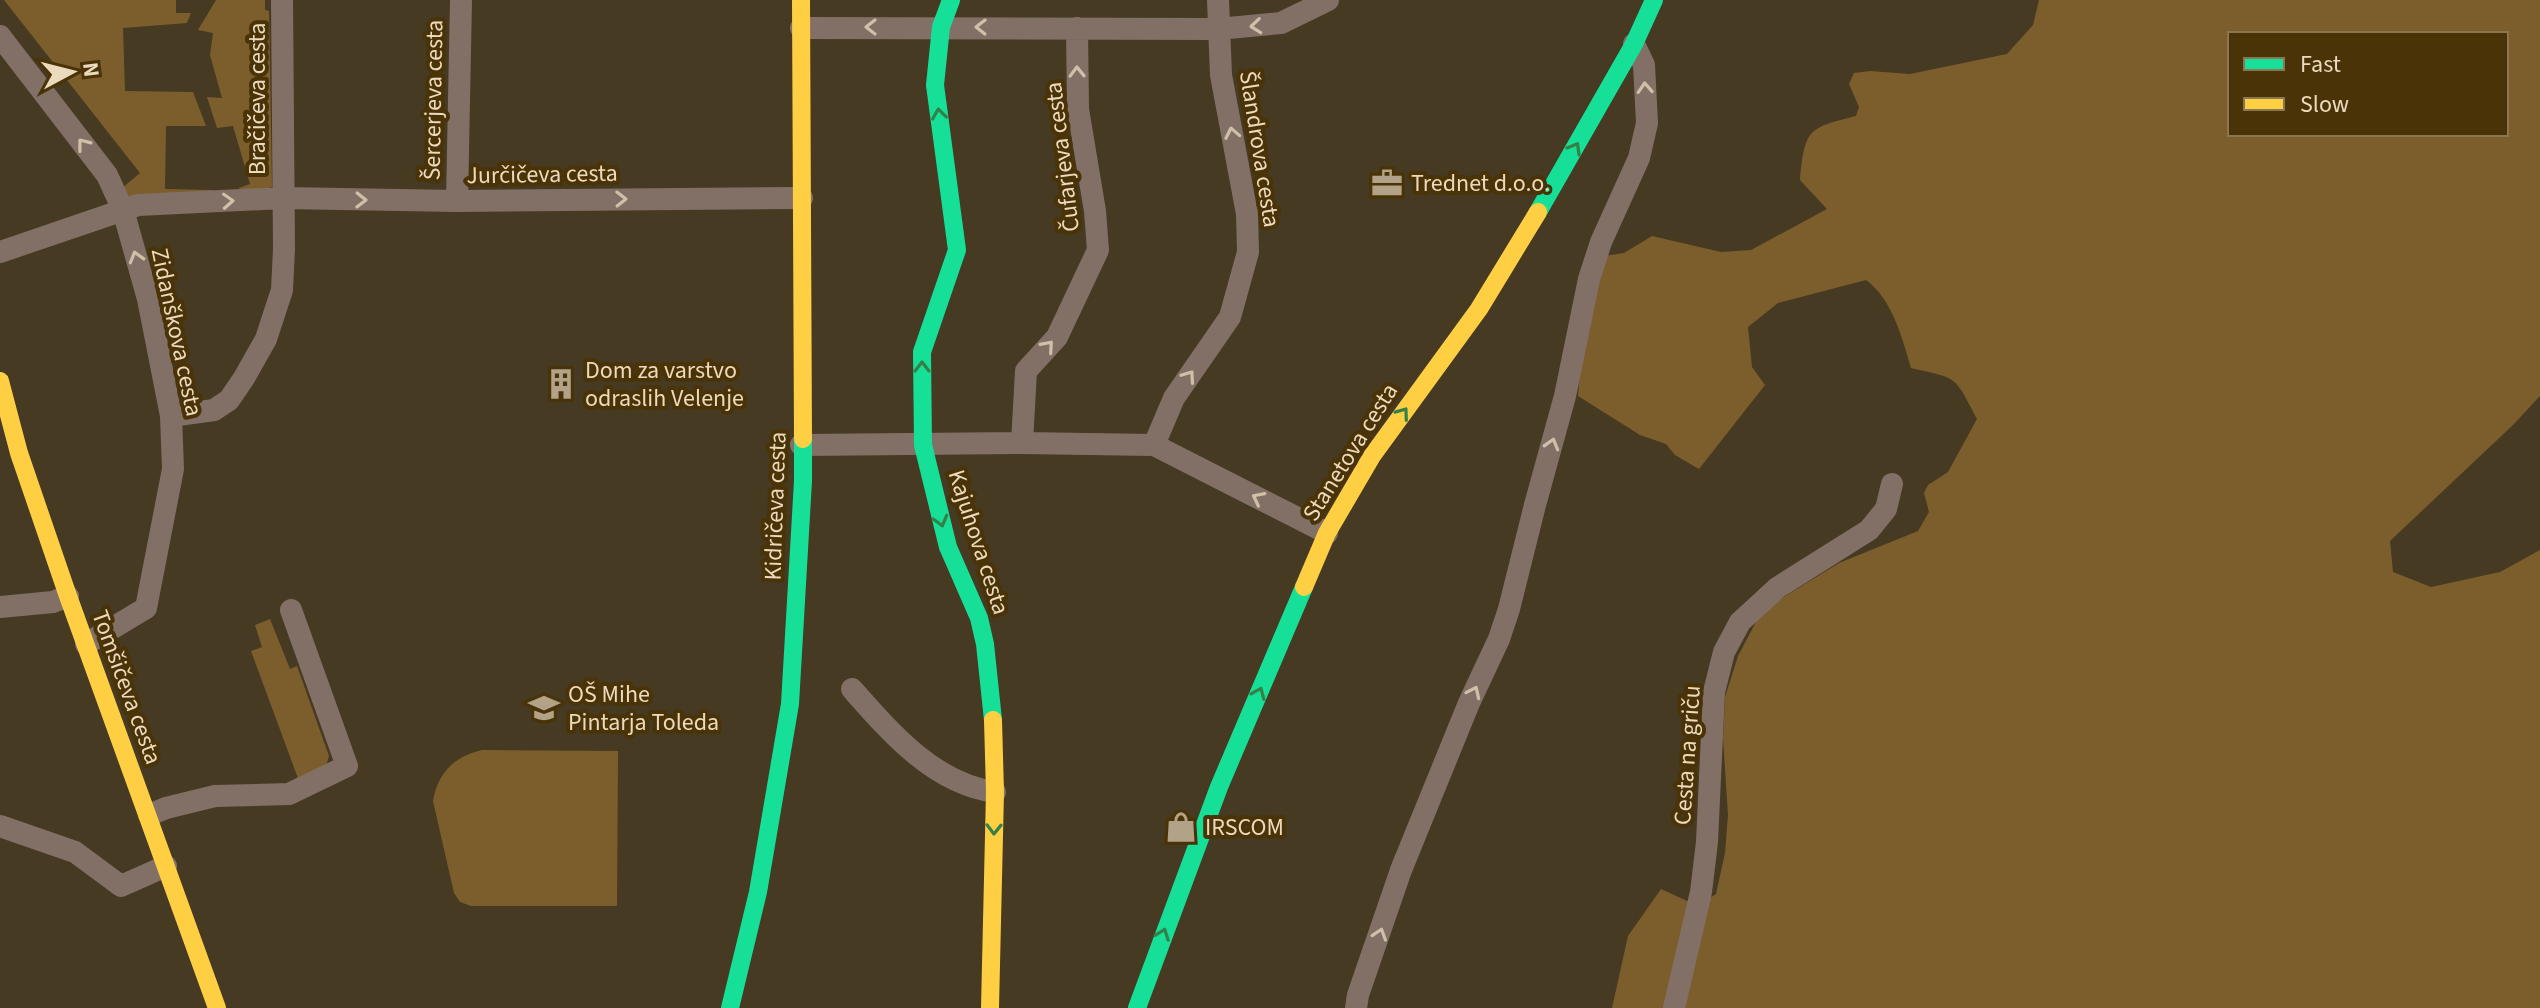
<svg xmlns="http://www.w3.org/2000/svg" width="2540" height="1008" viewBox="0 0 2540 1008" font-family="'Source Sans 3',sans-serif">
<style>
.green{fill:#7c5e2c;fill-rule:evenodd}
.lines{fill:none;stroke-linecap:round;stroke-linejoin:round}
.street{stroke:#827067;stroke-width:22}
.fast{stroke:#16e098;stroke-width:18}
.slow{stroke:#ffcf43;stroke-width:18}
.oneway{stroke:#d1c0a8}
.oneway2{stroke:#338148}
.labels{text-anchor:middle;stroke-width:8;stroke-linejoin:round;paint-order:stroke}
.street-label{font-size:24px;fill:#ebdabe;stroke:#4a3306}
.poi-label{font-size:24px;fill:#ebdabe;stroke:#4a3306;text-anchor:start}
</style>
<rect width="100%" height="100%" fill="#463a23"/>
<path class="green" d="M4,0H176V13H191L187,23L123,28L125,91L193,92L206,126H166L165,189L212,190V195L125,196L121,189L140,173Z
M216,0H265V10L269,11L272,187L241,195L239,188L250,184L233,126L217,128L207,97L222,98L210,55L213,33L198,30Z
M2039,0H2540V396L2513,425L2390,541L2393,572L2431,587L2500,572L2540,550V1008H1612L1628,936L1661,889L1698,906L1716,894L1725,853L1728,815L1723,738L1725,697L1738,656L1757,620L1779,600L1839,563L1918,531L1929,512L1924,493L1928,485L1948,472L1977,419C1954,375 1959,379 1911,368C1902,337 1892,299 1866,280L1778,303L1748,327L1752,367L1765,385L1699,469L1675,455L1666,444L1640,435L1578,396L1581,359L1604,256L1624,253L1652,236L1721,252L1751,250L1827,209L1800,180C1805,130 1807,128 1856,116L1859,107L1849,84L1854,73L1870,71L1910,74L2007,54L2033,25ZM2230,34H2506V134H2230Z
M270,619L290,669L297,666L329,756L326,766L299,781L251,651L262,647L255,625Z
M482,750L618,751L617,906H471L460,902L454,893L433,801C438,773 453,757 482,750Z"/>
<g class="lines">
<path class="street" d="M801,28L1218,29L1281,23L1328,0
M0,36L107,175L123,210L148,299L171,416L173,469L146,608L86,644
M457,201L461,0
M0,252L138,205L283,198L457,201L802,198
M171,416L214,410L229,400L244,378L266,339L282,290L284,249L282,0
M1022,443L1026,371L1057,337L1098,250L1095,211L1078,109L1077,28
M801,445L1022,443L1154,445L1327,533
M1154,445L1174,398L1230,317L1248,252L1247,214L1221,75L1218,0
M0,607L53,602L68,596
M852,689C890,732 934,784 995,792
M149,815L166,808L215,796L289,794L347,766L291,610
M0,826L75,852L121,886L166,866
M1356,1008L1358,995L1401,870L1469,703L1499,639L1509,609L1535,505L1565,396L1589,279L1601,242L1639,158L1647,123L1644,65L1634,44
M1674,1008L1701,892L1707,842L1714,692L1724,652L1740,622L1777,588L1869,530L1886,509L1892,484"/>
<path class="fast" d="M951,0L941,27L935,85L957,250L922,352L923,445L948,547L979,618L985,644L993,720
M1538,212L1634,44L1654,0
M730,1008L758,892L790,704L803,481V439
M1137,1008L1219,787L1304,587"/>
<path class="slow" d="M801,0L803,439
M0,381L19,453L68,596L217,1008
M1304,587L1327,533L1372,456L1479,309L1538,212
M990,1008L995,792L993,720"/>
</g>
<defs><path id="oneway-chevron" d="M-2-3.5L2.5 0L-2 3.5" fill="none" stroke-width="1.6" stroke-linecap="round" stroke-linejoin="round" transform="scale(2)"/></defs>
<g class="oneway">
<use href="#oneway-chevron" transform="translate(1256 26) rotate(174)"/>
<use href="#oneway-chevron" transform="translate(871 27) rotate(180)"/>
<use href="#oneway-chevron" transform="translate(981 27) rotate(-179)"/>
<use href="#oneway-chevron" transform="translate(1077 72) rotate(-91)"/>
<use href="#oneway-chevron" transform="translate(1645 88) rotate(-93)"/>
<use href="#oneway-chevron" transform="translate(1232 133) rotate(-101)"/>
<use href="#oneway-chevron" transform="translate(83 144) rotate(-128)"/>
<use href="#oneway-chevron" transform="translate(621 199) rotate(-1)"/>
<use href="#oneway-chevron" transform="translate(361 200) rotate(1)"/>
<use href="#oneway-chevron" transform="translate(228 201) rotate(-3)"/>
<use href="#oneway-chevron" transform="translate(136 257) rotate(-106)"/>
<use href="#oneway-chevron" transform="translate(1048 346) rotate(-49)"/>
<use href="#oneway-chevron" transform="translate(1189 376) rotate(-55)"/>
<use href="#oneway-chevron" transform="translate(1552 444) rotate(-74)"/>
<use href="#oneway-chevron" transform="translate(1258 498) rotate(-153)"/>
<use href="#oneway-chevron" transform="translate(1474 692) rotate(-65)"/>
<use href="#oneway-chevron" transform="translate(1380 934) rotate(-72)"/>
</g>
<g class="oneway2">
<use href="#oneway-chevron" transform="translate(939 114) rotate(-98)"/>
<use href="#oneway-chevron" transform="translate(1575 148) rotate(-60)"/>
<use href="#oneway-chevron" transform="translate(922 367) rotate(-90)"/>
<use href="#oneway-chevron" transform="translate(1403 413) rotate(-54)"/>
<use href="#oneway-chevron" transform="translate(941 521) rotate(75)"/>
<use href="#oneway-chevron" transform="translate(1259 693) rotate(-67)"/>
<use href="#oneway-chevron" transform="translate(994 829) rotate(91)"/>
<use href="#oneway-chevron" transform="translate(1163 934) rotate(-70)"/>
</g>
<defs>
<symbol id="office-bare" viewBox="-9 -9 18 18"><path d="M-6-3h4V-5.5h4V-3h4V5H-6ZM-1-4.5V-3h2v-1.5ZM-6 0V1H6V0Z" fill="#b1a288" stroke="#4a3306" stroke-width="2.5" paint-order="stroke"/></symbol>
<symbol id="building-bare" viewBox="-9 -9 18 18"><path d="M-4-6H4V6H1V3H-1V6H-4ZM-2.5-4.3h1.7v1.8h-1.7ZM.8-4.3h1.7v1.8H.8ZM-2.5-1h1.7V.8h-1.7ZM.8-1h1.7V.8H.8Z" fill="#b1a288" stroke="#4a3306" stroke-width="2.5" paint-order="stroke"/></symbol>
<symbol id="school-bare" viewBox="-9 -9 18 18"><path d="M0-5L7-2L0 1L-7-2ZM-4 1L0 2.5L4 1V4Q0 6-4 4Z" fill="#b1a288" stroke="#4a3306" stroke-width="2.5" paint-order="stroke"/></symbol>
<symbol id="shop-bare" viewBox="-9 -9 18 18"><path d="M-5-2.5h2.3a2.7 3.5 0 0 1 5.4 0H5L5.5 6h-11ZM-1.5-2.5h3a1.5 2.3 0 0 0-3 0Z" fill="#b1a288" stroke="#4a3306" stroke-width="2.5" paint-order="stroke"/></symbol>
</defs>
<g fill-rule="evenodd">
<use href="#office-bare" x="1365" y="161" width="44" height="44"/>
<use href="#building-bare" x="539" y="362" width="44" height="44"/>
<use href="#school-bare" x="522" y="686" width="44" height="44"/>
<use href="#shop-bare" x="1159" y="805" width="44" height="44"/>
</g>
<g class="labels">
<g class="street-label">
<text transform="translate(257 99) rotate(-90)" y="8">Bračičeva cesta</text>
<text transform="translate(433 100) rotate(-89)" y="8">Šercerjeva cesta</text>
<text transform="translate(1260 149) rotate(81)" y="8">Šlandrova cesta</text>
<text transform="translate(1062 157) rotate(-97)" y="8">Čufarjeva cesta</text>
<text transform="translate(542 174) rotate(-1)" y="8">Jurčičeva cesta</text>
<text transform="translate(177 332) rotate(78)" y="8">Zidanškova cesta</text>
<text transform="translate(1350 452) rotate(-58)" y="8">Stanetova cesta</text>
<text transform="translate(775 506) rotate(-88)" y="8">Kidričeva cesta</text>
<text transform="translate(979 542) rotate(72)" y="8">Kajuhova cesta</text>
<text transform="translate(127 687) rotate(70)" y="8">Tomšičeva cesta</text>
<text transform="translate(1687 755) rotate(-86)" y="8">Cesta na griču</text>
</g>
<g class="poi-label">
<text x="1411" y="191">Trednet d.o.o.</text>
<text x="585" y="378">Dom za varstvo<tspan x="585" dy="28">odraslih Velenje</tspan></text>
<text x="568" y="702">OŠ Mihe<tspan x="568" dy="28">Pintarja Toleda</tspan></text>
<text x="1205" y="835">IRSCOM</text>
</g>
</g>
<rect x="2228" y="32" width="280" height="104" fill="#4a3306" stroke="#8a7650" stroke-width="2"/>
<rect x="2244" y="58" width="40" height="12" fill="#16e098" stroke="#8a7650" stroke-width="2"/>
<text x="2300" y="72" font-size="24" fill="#ebdabe">Fast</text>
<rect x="2244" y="98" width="40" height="12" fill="#ffcf43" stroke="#8a7650" stroke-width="2"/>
<text x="2300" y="112" font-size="24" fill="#ebdabe">Slow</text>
<g transform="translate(72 72) rotate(83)" stroke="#4a3306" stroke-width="6" paint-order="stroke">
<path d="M0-6L14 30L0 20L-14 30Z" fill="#ebdabe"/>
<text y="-12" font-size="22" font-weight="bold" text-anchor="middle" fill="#ebdabe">N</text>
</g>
</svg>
